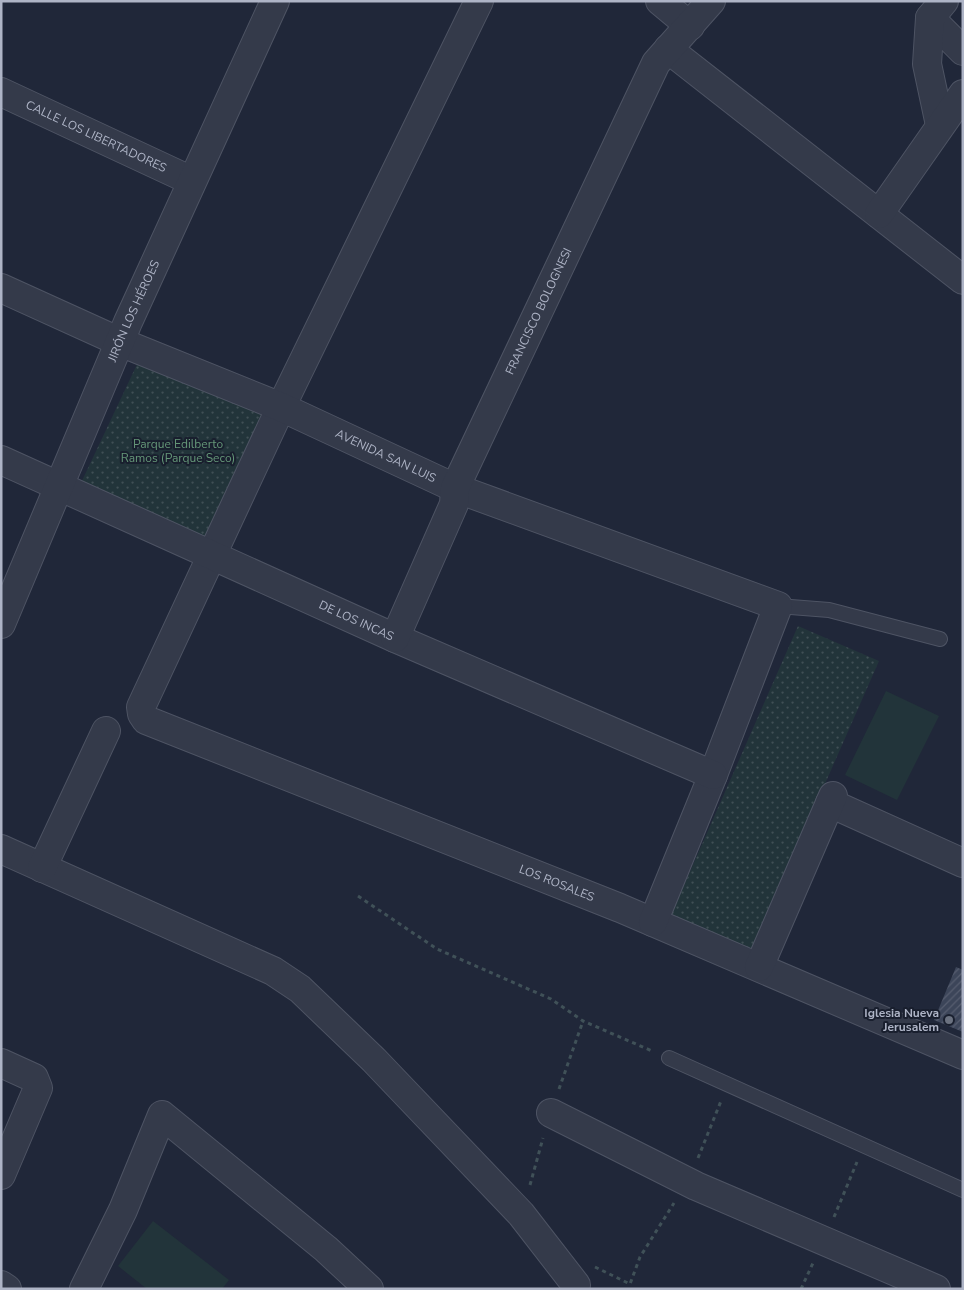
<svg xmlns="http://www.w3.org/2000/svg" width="964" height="1290" viewBox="0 0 964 1290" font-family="'Nunito Sans',sans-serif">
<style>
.park{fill:url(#park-dots)}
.pitch{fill:#22343a}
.building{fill:url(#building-hatch)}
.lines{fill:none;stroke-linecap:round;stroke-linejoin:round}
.lane-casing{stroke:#4e5464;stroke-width:16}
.street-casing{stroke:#4e5464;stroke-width:30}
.path{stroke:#405158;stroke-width:3;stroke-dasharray:4 4;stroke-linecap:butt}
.lane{stroke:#343a4a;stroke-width:14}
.street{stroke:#343a4a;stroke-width:28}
.worship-dot{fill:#6b7280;stroke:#191f2e;stroke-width:2}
.labels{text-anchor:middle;stroke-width:4;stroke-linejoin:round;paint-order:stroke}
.street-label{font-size:12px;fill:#aeb4c6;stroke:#191f2e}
.park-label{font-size:12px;fill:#659778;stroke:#191f2e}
.poi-label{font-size:12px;font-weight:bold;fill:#aeb4c6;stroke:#191f2e;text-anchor:end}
</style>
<defs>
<pattern id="park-dots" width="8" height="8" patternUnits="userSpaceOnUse" patternTransform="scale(1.25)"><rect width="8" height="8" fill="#22343a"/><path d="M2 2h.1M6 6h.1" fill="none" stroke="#404f55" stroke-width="1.8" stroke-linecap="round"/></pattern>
<pattern id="building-hatch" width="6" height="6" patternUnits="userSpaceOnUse" patternTransform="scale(1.25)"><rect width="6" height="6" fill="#3c4559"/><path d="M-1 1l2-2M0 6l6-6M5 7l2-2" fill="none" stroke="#565d6f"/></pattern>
</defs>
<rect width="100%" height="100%" fill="#202739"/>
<path class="park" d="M140,358L273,413L219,546L80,485Z
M798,626L879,661L751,952L670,917Z"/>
<path class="pitch" d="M886,691L939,716L897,800L845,775Z
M153,1221L229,1280L222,1289H147L118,1266Z"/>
<path class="building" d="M956,967L963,970V1032L934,1020Z"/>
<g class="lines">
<defs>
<path id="lane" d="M778,606L829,610L940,639
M669,1058L963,1190"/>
<g id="street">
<path id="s1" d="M479,1L281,407L141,707L142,714L146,720L620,908L963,1055"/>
<path d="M660,1L690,26"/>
<path d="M930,18L963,51"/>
<path d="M668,49L963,280"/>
<path id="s2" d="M1,92L192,181"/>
<path d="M940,125L927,64L930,18L944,1"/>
<path d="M879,214L963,94"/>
<path id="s3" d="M1,288L120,342L281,407L455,488L778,606L713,775L653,922"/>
<path id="s4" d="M1,460L395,638L713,775"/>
<path id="s5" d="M1,624L128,322L275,1"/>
<path id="s6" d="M395,638L454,504L455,488L656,63L711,1"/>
<path d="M830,803L963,863"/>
<path d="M1,849L273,971L300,989L374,1060L521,1214L576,1285"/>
<path d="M42,868L106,731"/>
<path d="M759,967L833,796"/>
<path d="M1,1063L34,1078L38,1088L1,1175"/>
<path d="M551,1113L696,1186L936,1289"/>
<path d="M1,1285L7,1289"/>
<path d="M84,1289L123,1210L162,1115L326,1249L369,1289"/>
</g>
</defs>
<use href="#lane" class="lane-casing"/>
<use href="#street" class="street-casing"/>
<path class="path" d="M358,896L437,949L551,999L583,1021L652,1051
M559,1089L583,1021
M698,1158L721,1101
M530,1185L543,1138
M834,1217L857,1162
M595,1267L630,1284L640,1257L674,1203
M801,1289L813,1263"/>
<use href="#lane" class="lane"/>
<use href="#street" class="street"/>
</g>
<circle class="worship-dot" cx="949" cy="1020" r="5"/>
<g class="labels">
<g class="street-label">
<text dy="4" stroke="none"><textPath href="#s2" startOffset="105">CALLE LOS LIBERTADORES</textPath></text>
<text dy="4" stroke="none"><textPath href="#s5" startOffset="340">JIRÓN LOS HÉROES</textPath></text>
<text dy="4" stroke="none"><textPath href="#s6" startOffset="358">FRANCISCO BOLOGNESI</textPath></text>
<text dy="4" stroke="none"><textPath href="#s3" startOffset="420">AVENIDA SAN LUIS</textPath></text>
<text dy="4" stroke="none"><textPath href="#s4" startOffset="390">DE LOS INCAS</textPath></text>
<text dy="4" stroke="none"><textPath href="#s1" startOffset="1239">LOS ROSALES</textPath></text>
</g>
<g class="park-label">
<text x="178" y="448">Parque Edilberto<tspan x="178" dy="14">Ramos (Parque Seco)</tspan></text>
</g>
<g class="poi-label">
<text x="939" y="1017">Iglesia Nueva<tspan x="939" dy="14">Jerusalem</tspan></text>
</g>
</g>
<rect width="964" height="1290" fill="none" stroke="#aeb4c6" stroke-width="5"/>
</svg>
